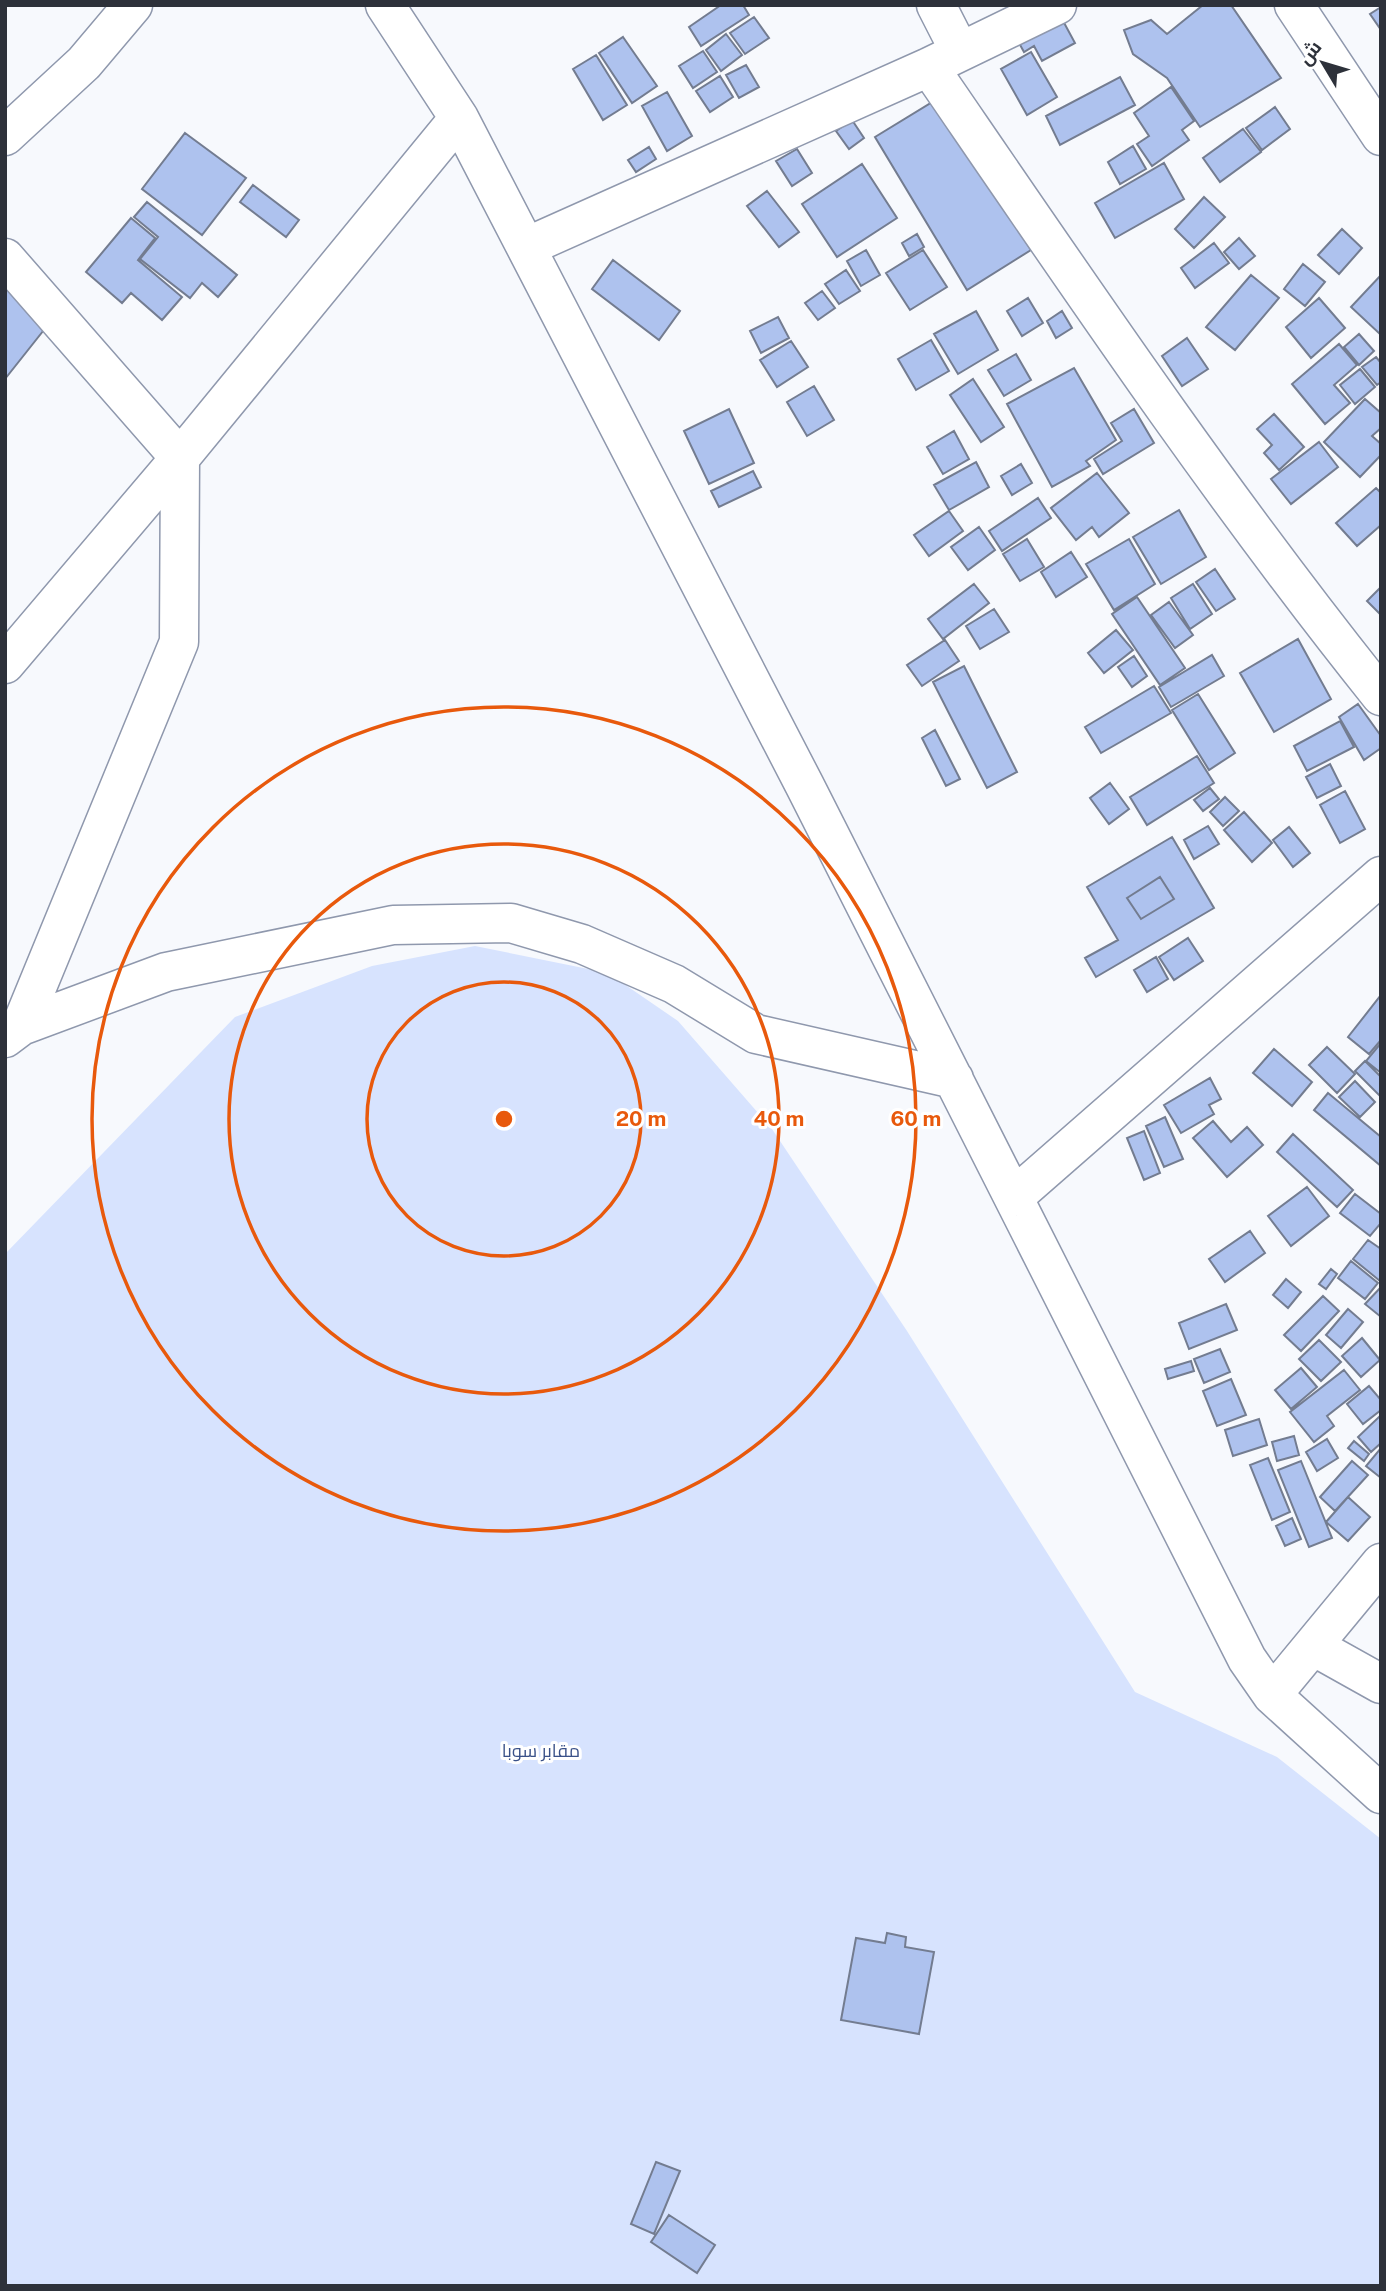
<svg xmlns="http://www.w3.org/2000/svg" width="1386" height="2291" viewBox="0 0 1386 2291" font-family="'Public Sans',Cairo,sans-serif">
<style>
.green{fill:#d7e3fe}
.building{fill:#aec2ee;stroke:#737c90;stroke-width:2;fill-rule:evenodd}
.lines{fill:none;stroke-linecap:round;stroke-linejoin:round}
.street-casing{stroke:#8f98ad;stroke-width:41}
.street{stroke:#fff;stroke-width:38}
.ring{fill:none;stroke:#e8590c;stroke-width:3.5}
.labels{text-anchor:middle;stroke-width:6;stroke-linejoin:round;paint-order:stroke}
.park-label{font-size:18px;fill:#3a5188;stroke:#fff}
.centre{fill:#e8590c;stroke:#fff;stroke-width:3.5}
.ring-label{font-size:21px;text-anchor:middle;font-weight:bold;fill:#e8590c;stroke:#fff;stroke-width:6;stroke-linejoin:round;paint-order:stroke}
</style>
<rect width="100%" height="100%" fill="#f7f9fd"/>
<path class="green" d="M475,946L608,973L678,1021L772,1129L907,1331L1135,1692L1277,1757L1381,1839V2286H5V1254L235,1017L372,966Z"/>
<path class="building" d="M721,5H743L749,15L701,46L689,27Z
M1203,5H1231L1281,78L1200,127L1167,78L1133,54L1124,30L1151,20L1167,34Z
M1381,7V30L1370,14Z
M754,17L769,38L745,54L730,33Z
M1062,19L1075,43L1042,61L1034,46L1024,52L1019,43Z
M726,34L742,55L721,71L706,50Z
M623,37L657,86L632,103L599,53Z
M703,51L717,72L693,88L679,66Z
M1031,52L1057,97L1027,115L1001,69Z
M596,55L627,105L603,120L573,69Z
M746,65L759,87L739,98L726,75Z
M720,76L733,97L710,112L696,91Z
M1120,77L1135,105L1060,145L1046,116Z
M1171,87L1194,121L1182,130L1189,140L1152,166L1137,144L1149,136L1134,113Z
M667,92L692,136L667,151L642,106Z
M939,98L1031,250L967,290L875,137Z
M1275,107L1290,129L1262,150L1246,128Z
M852,120L864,138L849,149L836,131Z
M1243,129L1261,152L1220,182L1203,158Z
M185,133L246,178L202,235L142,189Z
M1133,146L1146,169L1120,184L1108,162Z
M649,147L656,159L636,172L628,160Z
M797,149L812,173L792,186L776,161Z
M1164,163L1184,199L1115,238L1095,203Z
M862,164L897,218L837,257L802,204Z
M253,185L299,220L286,237L240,202Z
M767,191L799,232L779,247L747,206Z
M1204,197L1225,217L1194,248L1175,229Z
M147,202L237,275L218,297L202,283L190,298L140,259L158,237L134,217Z
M131,218L155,238L138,260L182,297L162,320L131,293L122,303L86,272Z
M1342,229L1362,248L1339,274L1318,255Z
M917,234L924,247L909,256L902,243Z
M1239,238L1255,256L1239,269L1224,252Z
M1214,243L1229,263L1195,288L1181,268Z
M866,250L880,275L861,286L847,261Z
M923,250L947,287L910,310L886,273Z
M613,260L680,311L659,340L592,289Z
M1303,264L1325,282L1305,306L1284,289Z
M846,270L860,291L839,304L825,284Z
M1251,275L1279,298L1235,350L1206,327Z
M1381,275V335L1351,307Z
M5,285L51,321L5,379Z
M822,291L835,308L818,320L805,303Z
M1028,298L1043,323L1022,336L1007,311Z
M1319,298L1345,328L1311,358L1286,327Z
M976,311L998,350L958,374L934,334Z
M1062,311L1072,328L1056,338L1047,321Z
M778,317L789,338L761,353L750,331Z
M1359,334L1374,351L1359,365L1344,347Z
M1187,338L1208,369L1182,386L1162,356Z
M931,340L949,371L916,390L898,359Z
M791,341L808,367L777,387L760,360Z
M1339,344L1357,365L1334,385L1350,403L1325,424L1292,384Z
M1016,354L1031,380L1004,396L988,370Z
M1376,357L1381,363V382L1377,385L1362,367Z
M1074,368L1116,440L1086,461L1090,466L1052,487L1007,404Z
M1360,369L1375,387L1355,404L1340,385Z
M973,379L1004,427L981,442L950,395Z
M814,386L834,420L807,436L787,402Z
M1365,399L1381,413V428L1372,436L1381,444V455L1360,477L1324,442Z
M729,409L754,463L709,484L684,431Z
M1134,409L1154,443L1103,474L1094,459L1122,441L1111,423Z
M1274,414L1304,447L1279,470L1264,453L1272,445L1257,429Z
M954,431L969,459L943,474L927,447Z
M1319,442L1338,467L1291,504L1271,479Z
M976,462L989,487L949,510L934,485Z
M1021,464L1032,483L1012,495L1001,476Z
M753,471L761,487L719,507L711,491Z
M1097,473L1129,513L1099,537L1092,527L1076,540L1051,508Z
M1376,488L1381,493V525L1357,546L1336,523Z
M1038,498L1051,518L1002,551L989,531Z
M1179,510L1206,557L1161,584L1133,537Z
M949,511L963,531L929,556L914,535Z
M979,527L995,550L968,570L951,547Z
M1027,539L1044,567L1020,581L1003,554Z
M1129,539L1155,584L1114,610L1086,564Z
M1071,552L1087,577L1056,597L1041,572Z
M1215,569L1235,599L1216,611L1196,582Z
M974,584L989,603L943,639L928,619Z
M1193,584L1212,614L1190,629L1171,598Z
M1381,587V615L1367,601Z
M1137,597L1185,668L1160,685L1112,614Z
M1169,602L1193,635L1175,648L1151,615Z
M994,609L1009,632L980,649L966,626Z
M1116,630L1133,650L1104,673L1088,653Z
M1298,639L1331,699L1274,732L1240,673Z
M945,640L959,661L922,686L907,665Z
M1212,655L1224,676L1171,707L1159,687Z
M1134,656L1147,676L1132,687L1118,667Z
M964,666L1017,772L987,788L933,682Z
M1154,686L1171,713L1101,753L1085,727Z
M1198,694L1235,753L1209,770L1172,710Z
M1358,704L1381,736V748L1364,760L1339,717Z
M1340,721L1354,747L1307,771L1294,746Z
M935,730L960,779L946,786L922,738Z
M1197,756L1214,783L1147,825L1130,797Z
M1330,764L1341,786L1317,798L1306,777Z
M1110,783L1129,809L1109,824L1090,798Z
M1210,788L1219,799L1203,811L1194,800Z
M1345,791L1365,829L1340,843L1320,805Z
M1225,797L1239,811L1223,826L1210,812Z
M1244,812L1272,843L1252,862L1224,830Z
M1208,826L1219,844L1194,859L1184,840Z
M1289,827L1310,853L1293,867L1273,840Z
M1172,837L1214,908L1096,977L1085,958L1118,940L1087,887ZM1160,877L1174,899L1141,919L1127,898Z
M1160,877L1174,899L1141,919L1127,898Z
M1188,938L1203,961L1174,980L1159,957Z
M1156,957L1168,979L1147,992L1134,970Z
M1381,995V1040L1369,1054L1348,1037Z
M1381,1043V1073L1366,1061Z
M1327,1047L1355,1074L1337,1093L1309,1065Z
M1274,1049L1312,1082L1292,1106L1253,1073Z
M1365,1061L1381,1077L1380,1096L1355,1071Z
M1210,1078L1221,1099L1209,1105L1214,1114L1181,1133L1164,1105Z
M1355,1081L1375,1102L1360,1117L1339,1097Z
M1328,1093L1381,1137V1166L1314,1110Z
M1165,1117L1183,1159L1164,1167L1146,1126Z
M1213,1121L1231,1142L1247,1127L1263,1145L1227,1177L1193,1138Z
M1144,1131L1160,1173L1144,1180L1127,1138Z
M1293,1134L1353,1190L1337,1207L1277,1152Z
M1307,1187L1329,1216L1291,1246L1268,1216Z
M1355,1194L1381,1214V1223L1370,1236L1340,1213Z
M1250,1231L1265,1253L1225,1282L1209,1259Z
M1368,1240L1381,1249L1380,1281L1353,1259Z
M1351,1261L1378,1283L1365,1299L1338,1278Z
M1331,1269L1337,1274L1326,1289L1319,1284Z
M1286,1279L1301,1292L1288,1308L1273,1295Z
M1381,1287V1317L1365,1304Z
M1323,1296L1339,1311L1301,1351L1284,1335Z
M1226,1304L1237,1330L1189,1349L1179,1323Z
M1348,1309L1363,1322L1341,1348L1326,1335Z
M1362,1338L1380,1360L1361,1377L1342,1356Z
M1319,1340L1341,1362L1321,1381L1299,1359Z
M1220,1349L1230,1372L1204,1383L1194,1359Z
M1191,1361L1194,1371L1168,1379L1165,1369Z
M1301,1368L1317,1387L1291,1409L1275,1390Z
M1344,1370L1360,1390L1327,1416L1334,1426L1314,1442L1290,1412Z
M1231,1379L1246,1415L1217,1426L1203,1391Z
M1369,1386L1381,1400V1410L1363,1424L1347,1404Z
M1381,1415V1443L1371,1452L1358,1437Z
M1259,1419L1267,1445L1233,1456L1225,1430Z
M1294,1436L1299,1455L1277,1461L1272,1442Z
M1327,1439L1338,1458L1317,1471L1306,1452Z
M1354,1441L1369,1454L1364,1461L1348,1448Z
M1381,1448V1478L1366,1466Z
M1268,1458L1290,1512L1272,1520L1250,1465Z
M1301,1461L1332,1538L1309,1547L1278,1470Z
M1352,1461L1368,1475L1335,1511L1320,1497Z
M1348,1497L1370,1517L1348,1541L1326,1522Z
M1292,1518L1301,1539L1285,1546L1276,1526Z
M887,1933L906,1937L905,1947L934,1952L919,2034L841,2020L856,1938L885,1943Z
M656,2162L680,2171L654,2234L631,2224Z
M669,2215L715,2245L697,2273L651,2242Z"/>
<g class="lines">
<defs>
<path id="street" d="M385,5L459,118L805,786L1247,1659L1272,1695L1381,1794
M936,5L959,50
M1294,5L1381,136
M929,67C1075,280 1219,494 1381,696
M5,136L84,63L133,5
M526,247L929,67L1057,5
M5,258L180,458L179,642L21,1026
M5,664L180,458L459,118
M5,1038L21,1026L166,972L393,925L511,923L582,944L674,984L756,1034L954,1079
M1014,1197L1381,876
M1313,1646L1381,1684
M1272,1695L1381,1563"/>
</defs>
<use href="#street" class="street-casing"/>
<use href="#street" class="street"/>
</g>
<g class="ring">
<circle cx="504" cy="1119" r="137"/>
<circle cx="504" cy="1119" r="275"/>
<circle cx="504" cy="1119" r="412"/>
</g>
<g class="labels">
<g class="park-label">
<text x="541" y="1757">مقابر سوبا</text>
</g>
</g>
<circle cx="504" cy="1119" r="10" class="centre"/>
<g class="ring-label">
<text x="641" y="1126">20 m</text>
<text x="779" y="1126">40 m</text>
<text x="916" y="1126">60 m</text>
</g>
<rect width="1386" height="2291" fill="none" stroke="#2d313a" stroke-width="14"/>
<g transform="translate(1323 63) rotate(308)" stroke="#ffffff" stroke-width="5" paint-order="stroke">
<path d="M0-5L12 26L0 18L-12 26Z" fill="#2d313a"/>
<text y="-10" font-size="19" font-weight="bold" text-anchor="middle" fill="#2d313a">ش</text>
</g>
</svg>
